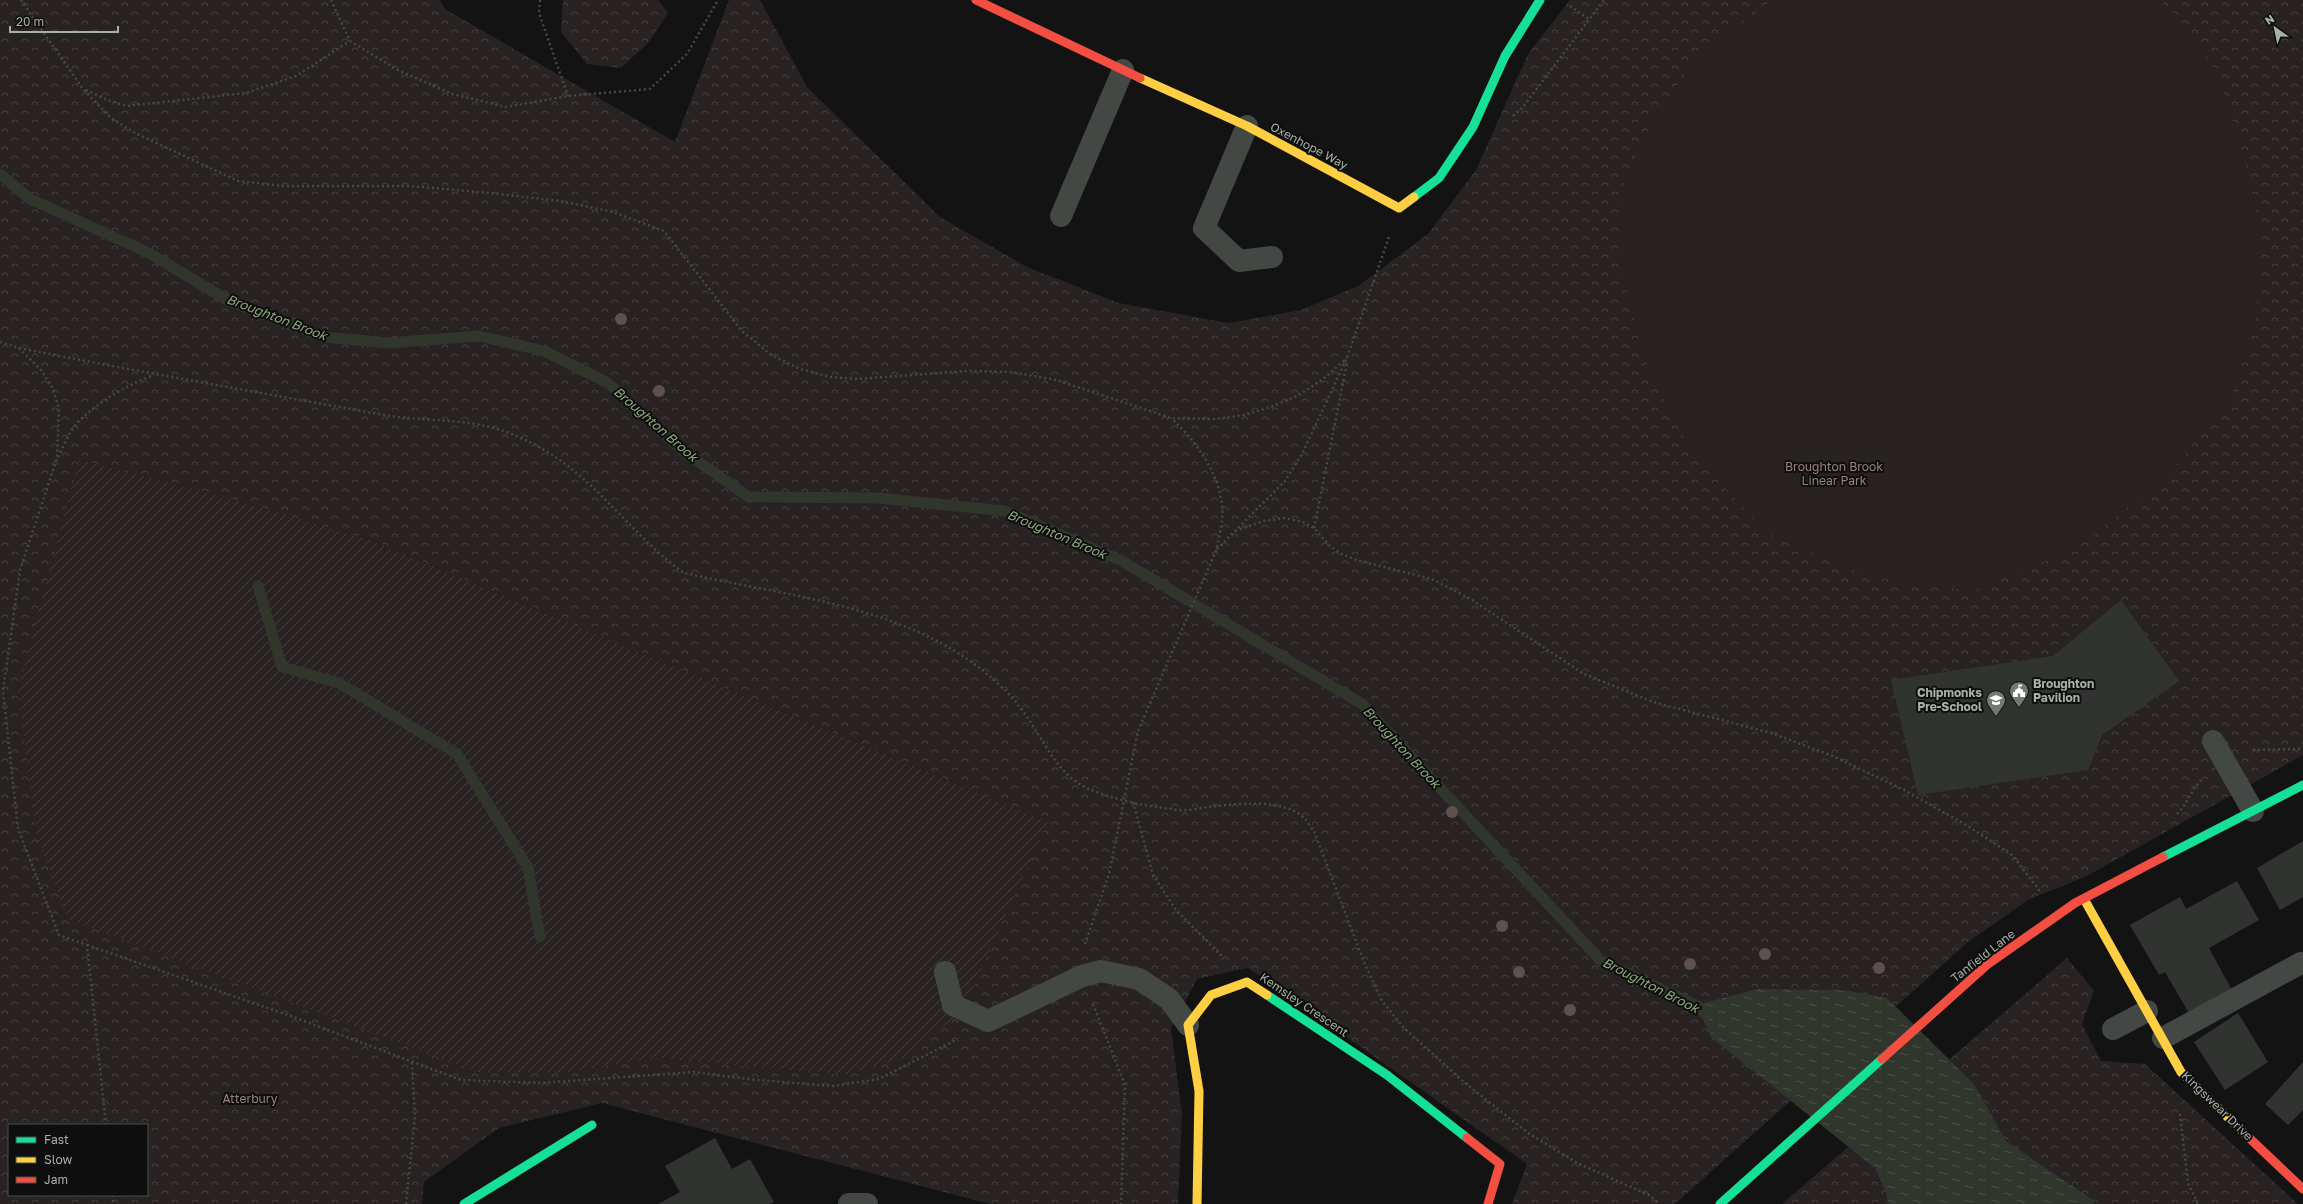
<svg xmlns="http://www.w3.org/2000/svg" width="2303" height="1204" viewBox="0 0 2303 1204" font-family="'Golos Text',sans-serif">
<style>
.park{fill:url(#park-crowns);fill-rule:evenodd}
.garden{fill:url(#garden-furrows)}
.pitch{fill:#282322}
.water{fill:url(#water-ripples)}
.lines{fill:none;stroke-linecap:round;stroke-linejoin:round}
.stream{stroke:#30362b;stroke-width:11}
.building{fill:#313331}
.path{stroke:#464946;stroke-width:2.5;stroke-dasharray:2 3;stroke-linecap:butt}
.lane{stroke:#444844;stroke-width:22}
.street{stroke:#444844;stroke-width:22}
.fast{stroke:#16e098;stroke-width:9}
.slow{stroke:#ffcf43;stroke-width:9}
.jam{stroke:#f24e42;stroke-width:9}
.tree{fill:#5d504d}
.labels{text-anchor:middle;stroke-width:4;stroke-linejoin:round;paint-order:stroke}
.street-label{font-size:12px;fill:#a7b2a5;stroke:#0d0e0d}
.park-label{font-size:12px;fill:#9b827e;stroke:#0d0e0d}
.poi-label{font-size:12px;font-weight:bold;fill:#a7b2a5;stroke:#0d0e0d;text-anchor:start}
.water-label{font-size:13px;font-style:italic;fill:#91a97f;stroke:#0d0e0d}
</style>
<defs>
<pattern id="park-crowns" width="20" height="18" patternUnits="userSpaceOnUse"><rect width="20" height="18" fill="#282322"/><path d="M2 6a3 3 0 1 1 6 0M12 15a3 3 0 1 1 6 0" fill="none" stroke="#44413f"/></pattern>
<pattern id="garden-furrows" width="10" height="10" patternUnits="userSpaceOnUse"><rect width="10" height="10" fill="#282322"/><path d="M-1 1l2-2M0 10L10 0M9 11l2-2" fill="none" stroke="#44413f"/></pattern>
<pattern id="water-ripples" width="26" height="14" patternUnits="userSpaceOnUse"><rect width="26" height="14" fill="#30362b"/><path d="M2 4q2-2 4 0t4 0M15 11q2-2 4 0t4 0" fill="none" stroke="#4b5147"/></pattern>
</defs>
<rect width="100%" height="100%" fill="#121312"/>
<path class="park" d="M0,0H439L445,9L675,142L729,0H760L807,87L940,217L1027,267L1119,303L1228,323L1301,310L1358,286L1428,234L1476,170L1528,54L1570,0H2303V755L2087,876L2028,900L1968,942L1675,1204H1512L1527,1164L1248,968L1197,979L1171,1028L1182,1114L1178,1204H990L602,1103L499,1128L424,1182L422,1204H0ZM79,460L240,501L367,539L1048,822L844,1075L658,1058L562,1073ZM9,1125H147V1195H9Z
M563,0H658L668,13L649,42L621,68L587,64L561,32Z
M2067,958L2094,991L2082,1024L2101,1061L2145,1064L2298,1204H1782Z"/>
<path class="garden" d="M79,460L240,501L367,539L1048,822L962,1012L906,1057L844,1075L658,1058L562,1073L477,1072L68,919L36,833L18,690Z"/>
<path class="pitch" d="M1773,0H2160L2189,29L2218,76L2242,149L2263,241L2255,324L2231,399L2166,477L2077,548L1972,591L1869,577L1766,532L1691,451L1647,365L1620,266L1623,186L1654,117L1700,54Z"/>
<path class="water" d="M1758,989L1845,990L1887,998L1974,1084L2006,1141L2093,1200L2095,1204H1888L1886,1192L1875,1168L1712,1038L1696,1005Z"/>
<g class="lines">
<path class="stream" d="M0,174L30,199L149,253L229,301L324,337L389,343L479,336L544,351L608,383L683,451L749,497L878,498L1005,511L1122,561L1362,704L1602,962L1696,1005L1706,1014
M258,586L282,667L339,683L457,754L528,868L540,937"/>
</g>
<path class="building" d="M2121,600L2179,681L2102,735L2088,770L1918,795L1891,680L2053,656Z
M2303,841V897L2280,910L2257,868Z
M2237,881L2259,920L2209,948L2232,990L2190,1015L2165,972L2159,975L2130,925L2180,897L2186,909Z
M2238,1013L2268,1062L2225,1090L2194,1042Z
M2303,1062V1110L2288,1125L2265,1104Z
M715,1138L732,1169L750,1159L774,1202L770,1204H658L680,1192L665,1166Z"/>
<g class="lines">
<path class="path" d="M21,0L83,89L111,118L135,133L238,181L283,186H409L480,192L560,201L613,212L664,231L742,331L770,354L800,369L830,377L857,379L968,371L1011,372L1056,380L1171,418L1215,419L1244,415L1271,407L1297,396L1322,380L1347,358
M331,0L350,41L398,70L452,94L506,107L568,96L650,89L687,54L718,0
M540,0L539,13L568,96
M1570,6L1589,19
M86,90L110,101L127,106L246,93L296,76L350,41
M1513,116L1523,107L1604,0
M0,342L19,348C140,372 262,393 384,415C414,420 444,419 474,424C497,427 519,436 539,447C595,477 633,537 684,573C785,596 906,605 988,675C998,683 1010,694 1018,705C1041,732 1054,774 1089,789C1117,801 1150,807 1180,810C1189,811 1200,808 1209,807C1235,804 1282,798 1303,817C1307,820 1310,827 1314,831L1364,962L1382,1001L1404,1028L1464,1082L1528,1133L1577,1163L1649,1195L1659,1204
M19,348L41,370L52,387L59,408L57,458L20,570L3,691L18,829L59,935L87,945L106,1125
M58,457C64,446 69,431 78,422C99,401 127,385 154,375
M1314,528L1347,363
M1235,531L1264,521L1285,518L1303,522L1314,528L1330,546L1342,554L1356,560L1432,579L1469,598L1584,674L1653,702L1771,733L1833,756L1904,790L1968,826L2012,855L2040,891
M1217,549L1285,481L1302,454L1347,358L1389,237
M2253,750L2303,749
M1133,802L1153,875L1176,910L1224,958
M2177,814C2187,804 2191,791 2201,780
M1085,944L1109,874L1138,731L1216,551C1219,536 1224,520 1222,505C1218,471 1195,440 1171,418
M87,945L296,1018L461,1080L541,1083L694,1072L757,1080L833,1086L879,1079L956,1040
M1093,1004L1125,1085L1121,1204
M2180,1114L2188,1183L2198,1204
M113,1195V1204
M406,1204L415,1116L412,1062"/>
<path class="lane" d="M1247,126L1204,228L1239,261L1272,257
M1061,216L1123,70
M2213,741L2253,811
M945,972L953,1005L988,1021L1082,976L1101,971L1139,979L1169,999L1188,1025
M2163,1038L2301,963
M849,1204H867"/>
<path class="street" d="M2113,1029L2147,1011"/>
<path class="fast" d="M1414,197L1439,178L1473,127L1505,56L1540,0
M2163,857L2303,785
M1267,995L1387,1075L1467,1138
M464,1204L592,1125
M1720,1204L1882,1059"/>
<path class="slow" d="M1140,78L1247,126L1399,208L1414,197
M2084,899L2181,1072L2244,1133
M1197,1204L1199,1091L1188,1025L1211,995L1247,982L1267,995"/>
<path class="jam" d="M976,0L1140,78
M1882,1059L1988,964L2075,903L2163,857
M2244,1133L2303,1189
M1467,1138L1500,1164L1488,1204"/>
</g>
<g class="tree">
<circle cx="621" cy="319" r="6"/>
<circle cx="659" cy="391" r="6"/>
<circle cx="1452" cy="812" r="6"/>
<circle cx="1502" cy="926" r="6"/>
<circle cx="1765" cy="954" r="6"/>
<circle cx="1690" cy="964" r="6"/>
<circle cx="1879" cy="968" r="6"/>
<circle cx="1519" cy="972" r="6"/>
<circle cx="1570" cy="1010" r="6"/>
</g>
<defs>
<symbol id="civic-pin" viewBox="-11 -11 22 30"><path d="M0 17L-7.5 6A9.5 9.5 0 1 1 7.5 6Z" fill="#737a72" stroke="#0d0e0d"/><path d="M-.6-6.5H3V-4.5H.6V-3L4-1V1h2V6H-6V1h2V-1L-.6-3ZM-1.2 2.5V6h2.4V2.5Z" fill="#fff"/></symbol>
<symbol id="school-pin" viewBox="-11 -11 22 30"><path d="M0 17L-7.5 6A9.5 9.5 0 1 1 7.5 6Z" fill="#737a72" stroke="#0d0e0d"/><path d="M0-5L7-2L0 1L-7-2ZM-4 1L0 2.5L4 1V4Q0 6-4 4Z" fill="#fff"/></symbol>
</defs>
<g fill-rule="evenodd">
<use href="#civic-pin" x="2008" y="680" width="22" height="30"/>
<use href="#school-pin" x="1985" y="689" width="22" height="30"/>
</g>
<g class="labels">
<g class="street-label">
<text transform="translate(1309 146) rotate(28)" y="4">Oxenhope Way</text>
<text transform="translate(1983 956) rotate(-38)" y="4">Tanfield Lane</text>
<text transform="translate(1304 1005) rotate(34)" y="4">Kemsley Crescent</text>
<text transform="translate(2217 1106) rotate(44)" y="4">Kingswear Drive</text>
</g>
<g class="park-label">
<text x="1834" y="471">Broughton Brook<tspan x="1834" dy="14">Linear Park</tspan></text>
<text x="250" y="1103">Atterbury</text>
</g>
<g class="poi-label">
<text x="2033" y="688">Broughton<tspan x="2033" dy="14">Pavilion</tspan></text>
<text x="1982" y="697" text-anchor="end">Chipmonks<tspan x="1982" dy="14">Pre-School</tspan></text>
</g>
<g class="water-label">
<text transform="translate(277 317) rotate(21)" y="5">Broughton Brook</text>
<text transform="translate(656 424) rotate(41)" y="5">Broughton Brook</text>
<text transform="translate(1057 534) rotate(23)" y="5">Broughton Brook</text>
<text transform="translate(1402 747) rotate(47)" y="5">Broughton Brook</text>
<text transform="translate(1651 985) rotate(27)" y="5">Broughton Brook</text>
</g>
</g>
<rect x="8" y="1124" width="140" height="72" fill="#0d0e0d" stroke="#4b504a"/>
<rect x="16" y="1137" width="20" height="6" fill="#16e098" stroke="#4b504a"/>
<text x="44" y="1144" font-size="12" fill="#a7b2a5">Fast</text>
<rect x="16" y="1157" width="20" height="6" fill="#ffcf43" stroke="#4b504a"/>
<text x="44" y="1164" font-size="12" fill="#a7b2a5">Slow</text>
<rect x="16" y="1177" width="20" height="6" fill="#f24e42" stroke="#4b504a"/>
<text x="44" y="1184" font-size="12" fill="#a7b2a5">Jam</text>
<g transform="translate(2275 28) rotate(327)" stroke="#0d0e0d" stroke-width="3" paint-order="stroke">
<path d="M0-3L7 15L0 10L-7 15Z" fill="#a7b2a5"/>
<text y="-6" font-size="11" font-weight="bold" text-anchor="middle" fill="#a7b2a5">N</text>
</g>
<path d="M10 26v6h108v-6" fill="none" stroke="#a7b2a5" stroke-width="2"/>
<text x="16" y="26" font-size="12" fill="#a7b2a5" stroke="#0d0e0d" stroke-width="3" paint-order="stroke">20 m</text>
</svg>
